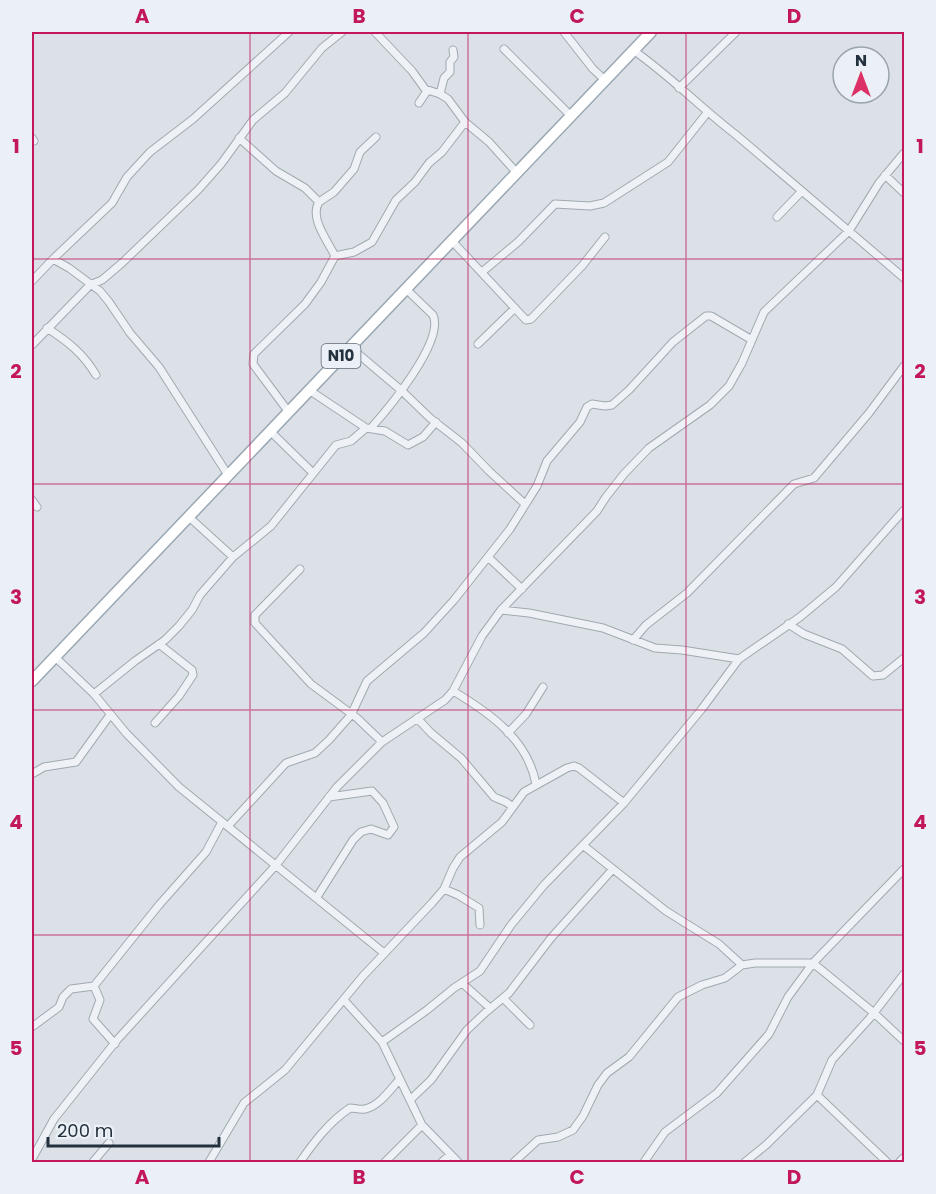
<svg xmlns="http://www.w3.org/2000/svg" width="936" height="1194" viewBox="0 0 936 1194" font-family="Poppins,sans-serif">
<style>
.lines{fill:none;stroke-linecap:round;stroke-linejoin:round}
.minor-casing{stroke:#a0a9b1;stroke-width:9}
.tertiary-casing{stroke:#a0a9b1;stroke-width:10}
.primary-casing{stroke:#99a8b4;stroke-width:13}
.minor{stroke:#eef1f5;stroke-width:7}
.tertiary{stroke:#eef1f5;stroke-width:8}
.primary{stroke:#fff;stroke-width:10}
.grid{fill:none;stroke:#c2185b;stroke-width:1.5;stroke-opacity:0.55}
.labels{text-anchor:middle;stroke-width:6;stroke-linejoin:round;paint-order:stroke}
.shield{fill:#eaf0f5;stroke:#5f6a75;stroke-width:1.5}
.shield-label{font-size:15px;font-weight:bold;fill:#23313e}
.neatline{fill:none;stroke:#c2185b;stroke-width:2}
.grid-label{font-size:20px;text-anchor:middle;font-weight:bold;fill:#c2185b}
</style>
<rect width="100%" height="100%" fill="#dbe1e7"/>
<g class="lines">
<defs>
<path id="minor" d="M375,32L412,71L425,89L440,94L448,99L465,122L489,142L517,173
M564,32L593,69L605,80
M504,49L571,116
M633,50C669,75 700,107 735,134L904,278
M679,88L736,32
M440,94L444,78L450,72V62L454,57L453,50
M419,103L427,91
M32,138L34,141
M239,138L276,171L305,188L319,202C309,218 328,241 335,256
M885,175L904,193
M319,202L334,192L354,169L360,152L376,137
M777,217L802,191
M452,241L526,320L531,319L582,266L605,237
M53,259L112,203L127,177L150,152L193,119L289,32
M482,272L518,242L555,204L590,206L604,203L668,162L707,113
M32,281L53,259L69,268L100,291L109,302L130,333L159,367L228,475
M47,328C67,341 83,353 96,375
M478,344L515,308
M32,345L90,285L102,280L122,263L198,190L221,164L253,120L285,93L322,48L342,32
M350,347L402,391L430,418L462,443L489,471L525,504
M309,390L366,428L385,431L408,445L423,437L436,422
M288,411L253,364L254,354L305,304L321,282L335,256L354,252L372,242L396,200L415,182L429,163L442,152L465,122
M371,428C388,409 445,341 433,315L406,289
M270,431L313,473
M32,500L37,507
M189,517L233,557L271,526L336,445L351,441L366,428
M488,557L522,589
M300,569L255,615V623L311,684L357,718L382,742
M501,610L529,613L603,628L655,648L682,650L739,659
M788,624L804,634L842,649L873,676L883,675L904,658
M633,640L646,625L687,593L794,484L814,478L869,413L904,366
M55,657L94,694L126,733L179,787L384,953
M453,691C490,713 528,740 536,784
M94,694L135,661L165,640L179,626L192,610L200,595L233,557
M417,718L431,733L461,758L494,797L506,802L513,807
M155,723L179,696L193,675L192,670L159,644
M508,733L526,714L543,687
M32,774L44,767L76,762L110,715
M229,825L286,763L315,753L329,740L351,715L367,681L424,633L454,600L510,529L537,486L547,461L580,422L587,407L592,404L605,406L612,405L629,390L673,342L706,316H711L752,340
M584,846L666,911L719,944L742,965
M444,889L458,895L479,908L480,925
M317,897L353,840L361,832L371,829L388,835L394,827L383,803L372,791L329,797
M462,983L490,1008
M94,986L100,1000L93,1019L115,1044
M503,998L530,1025
M344,1000L382,1042L422,1125L458,1162
M32,1027L59,1007L63,997L71,989L94,986L159,905L206,852L222,822
M382,1042L427,1010L454,988L480,971L511,925L544,885L624,803
M817,1095L832,1060L870,1018L904,974
M410,1100L431,1080L467,1030L486,1012L509,993L551,938L612,870
M32,1159L54,1119L117,1040L276,865L337,787L382,742L445,700L453,691L482,636L501,610L597,511L606,497L624,474L649,448L710,405L729,386L742,363L764,312L849,231L879,183L904,153
M93,1162L109,1143
M209,1162L244,1103L285,1070L363,976L432,903L444,889L453,868L460,857L502,822L524,792L567,768L574,766L579,768L624,803L701,710L739,659L800,617L836,587L904,510
M300,1162C314,1142 329,1122 350,1108C355,1108 360,1110 365,1109C379,1106 390,1090 399,1080
M385,1162L422,1125
M442,1162L450,1155
M514,1162L538,1140L558,1137L573,1130L583,1116L598,1085L607,1073L629,1057L678,997L702,985L725,978L742,965L755,963H813L874,1013L904,1041
M644,1162L665,1132L717,1093L769,1034L788,997L813,963L904,869
M745,1162L766,1145L817,1095L887,1162"/>
<path id="tertiary" d="M900,1162L904,1158"/>
<path id="primary" d="M32,681L651,32"/>
</defs>
<use href="#minor" class="minor-casing"/>
<use href="#tertiary" class="tertiary-casing"/>
<use href="#primary" class="primary-casing"/>
<use href="#minor" class="minor"/>
<use href="#tertiary" class="tertiary"/>
<use href="#primary" class="primary"/>
</g>
<path class="grid" d="M250,32V1162M468,32V1162M686,32V1162M32,259H904M32,484H904M32,710H904M32,935H904"/>
<g class="labels">
<rect class="shield" x="321.5" y="344" width="39" height="24" rx="4.5"/>
<g class="shield-label">
<text x="341" y="361">N10</text>
</g>
</g>
<rect width="936" height="1194" fill="none" stroke="#eaf0f5" stroke-width="66"/>
<g transform="translate(861 75)"><circle r="28" fill="#eaf0f5" stroke="#9aa4ac" stroke-width="1.5"/>
<path d="M0-4.5L10 22L0 15L-10 22Z" fill="#db3165"/>
<text y="-9" font-size="16" font-weight="bold" text-anchor="middle" fill="#23313e">N</text>
</g>
<path d="M48 1137v9h171v-9" fill="none" stroke="#23313e" stroke-width="3"/>
<text x="57" y="1137" font-size="18" fill="#23313e" stroke="#eaf0f5" stroke-width="4.5" paint-order="stroke">200 m</text>
<rect x="33" y="33" width="870" height="1128" class="neatline"/>
<g class="grid-label">
<text x="142" y="23">A</text>
<text x="359" y="23">B</text>
<text x="577" y="23">C</text>
<text x="794" y="23">D</text>
<text x="16" y="153">1</text>
<text x="920" y="153">1</text>
<text x="16" y="378">2</text>
<text x="920" y="378">2</text>
<text x="16" y="604">3</text>
<text x="920" y="604">3</text>
<text x="16" y="829">4</text>
<text x="920" y="829">4</text>
<text x="16" y="1055">5</text>
<text x="920" y="1055">5</text>
<text x="142" y="1184">A</text>
<text x="359" y="1184">B</text>
<text x="577" y="1184">C</text>
<text x="794" y="1184">D</text>
</g>
</svg>
